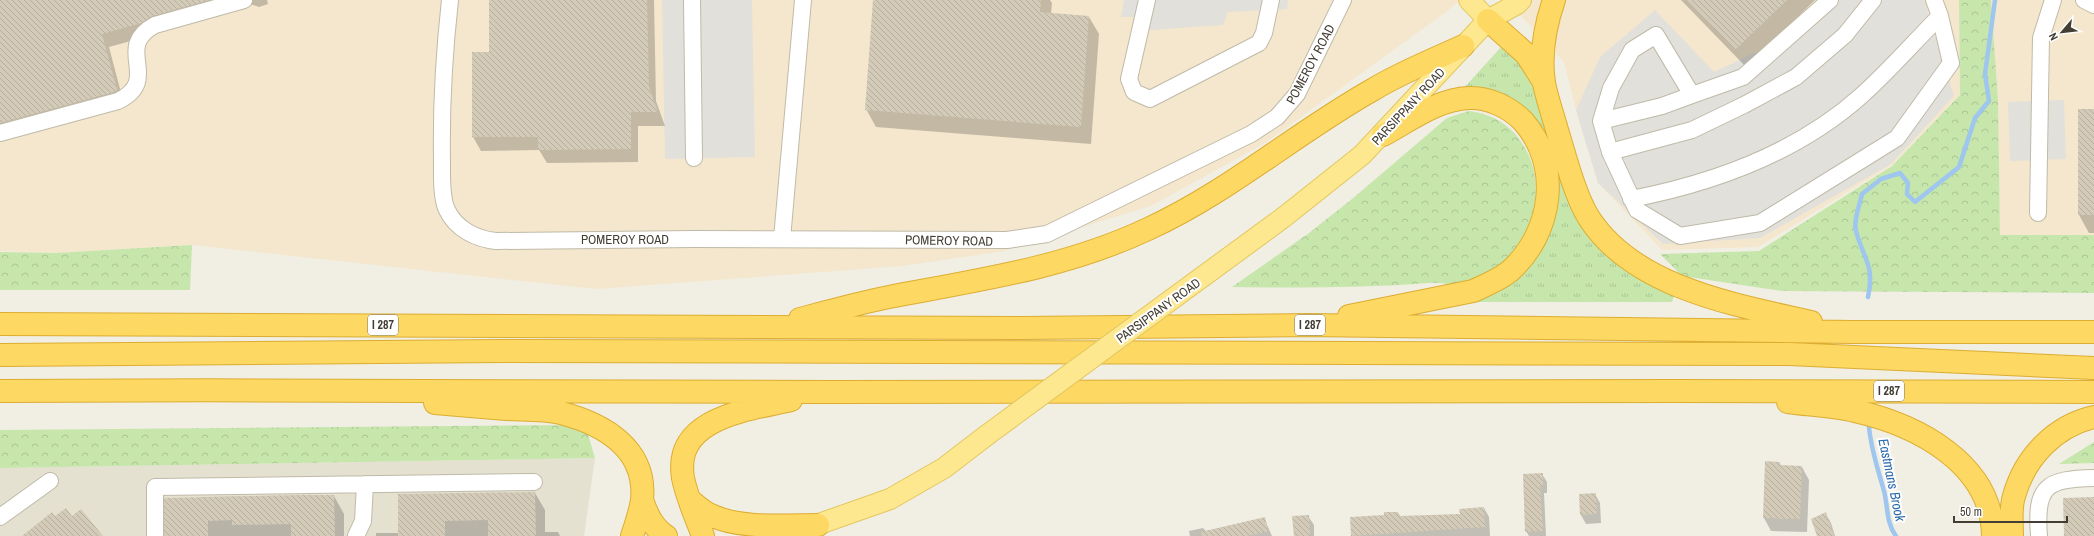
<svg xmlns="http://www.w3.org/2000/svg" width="2094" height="536" viewBox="0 0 2094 536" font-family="'Archivo Narrow',sans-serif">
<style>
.residential{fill:#e5e1d1}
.commercial{fill:#f4e7cd}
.grass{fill:url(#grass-tufts)}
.forest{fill:url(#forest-crowns)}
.parking{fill:#e2e0db}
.shadow{fill:#0003}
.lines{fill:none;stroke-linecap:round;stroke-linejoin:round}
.stream{stroke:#9ec6ef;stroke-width:4.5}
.building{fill:url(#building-back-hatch)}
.minor-casing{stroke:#bfbaa8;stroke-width:18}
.major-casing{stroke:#e2c75f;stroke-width:22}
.highway-casing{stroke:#dcad32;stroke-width:24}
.minor{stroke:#fff;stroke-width:16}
.major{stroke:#fee88f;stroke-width:20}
.highway{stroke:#fdd862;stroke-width:22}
.major-bridge-casing{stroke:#e2c75f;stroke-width:22;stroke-linecap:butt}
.major-bridge{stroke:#fee88f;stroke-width:20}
.labels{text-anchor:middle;stroke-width:4;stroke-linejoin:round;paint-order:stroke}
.shield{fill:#fff;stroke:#7b7870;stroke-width:1}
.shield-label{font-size:12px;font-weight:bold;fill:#433e33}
.street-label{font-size:13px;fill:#433e33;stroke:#fff}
.water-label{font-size:14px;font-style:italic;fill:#2e6cad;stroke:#fff}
</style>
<defs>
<pattern id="grass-tufts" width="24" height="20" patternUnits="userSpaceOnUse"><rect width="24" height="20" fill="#c6e6ab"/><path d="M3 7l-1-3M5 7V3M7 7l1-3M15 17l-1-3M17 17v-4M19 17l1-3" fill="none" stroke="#abc694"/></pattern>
<pattern id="forest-crowns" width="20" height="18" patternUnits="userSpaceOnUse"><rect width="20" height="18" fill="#c6e6ab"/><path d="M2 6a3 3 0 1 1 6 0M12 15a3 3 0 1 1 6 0" fill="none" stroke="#abc694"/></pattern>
<pattern id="building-back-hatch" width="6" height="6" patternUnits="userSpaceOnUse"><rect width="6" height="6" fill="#d3cbb8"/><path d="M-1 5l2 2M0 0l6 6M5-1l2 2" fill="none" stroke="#b6af9f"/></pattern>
</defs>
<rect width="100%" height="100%" fill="#f1eee3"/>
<path class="residential" d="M595,458l-11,78h-584v-68z"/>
<path class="commercial" d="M0,0h1460l-14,12 -181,131 -114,63 -147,45 -101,15 -307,23 -404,-44 -136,8 -56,-2z
M1506,0h453l1,95 -68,70 -134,82 -96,3 -64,-67 -22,-73 -12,-48z
M1991,0h103v235l-94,1 -2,-136z"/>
<path class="grass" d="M1501,47h4l24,29 49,145c25,36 57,56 96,75l-2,6h-196v-4l47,-29 24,-121 -84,-59z"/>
<path class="forest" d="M1959,0h32l7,100 2,135h94v58l-312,-2 -100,-15 -22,-22 99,-3 133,-85 68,-71z
M1469,111c31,4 51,21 62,50 16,43 -11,103 -54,119 -6,2 -15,5 -21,5 -8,0 -16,-3 -27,-2 -66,5 -131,5 -197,4l77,-54 43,-34 95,-81z
M192,245l-2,45h-190v-38l56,1z
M574,425l12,3 9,30 -595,10v-38z
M2094,442v21l-35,1z"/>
<path class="parking" d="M662,0h90l3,157 -90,2z
M1124,0h164l-1,9 -59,3 -5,13 -86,6v-14h-16z
M1824,0h100l30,96 -63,68 -131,74 -97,6 -65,-61 -22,-73 24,-53 55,-47 59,62 66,-31z
M2064,100l2,59 -56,2 -2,-59z"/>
<path class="shadow" d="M0,0h267l1,4 -9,3 -9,-3 -90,25 -11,7 -40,11 15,57 -119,33 -5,4z
M490,0h164l2,101 9,25h-27v36l-91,1 -8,-13 -58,1 -8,-14v-84h17z
M874,0h176l2,3 -1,11 38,3 10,17 -8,110 -215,-17 -10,-18z
M1681,0h134l-69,67z
M2079,110h15v123h-5l-10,-18z
M1766,462l14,1 1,3 21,1 7,13 -2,52 -36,-1 -7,-13z
M1542,474l5,8v11h-3l2,43h-17l-3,-5z
M535,493l10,17v22h13l2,4h-184v-3h23z
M1595,494l5,9 1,20 -15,1 -5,-9z
M334,496l10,18v22h-178l35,-39z
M1484,508l5,9 1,19h-138l-1,-18 34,-2 13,-3 3,4 60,-2z
M1826,514l5,9 4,13h-17z
M1308,516l6,9v11h-19z
M1264,518l8,18h-82l-1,-5 14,-3 3,3z"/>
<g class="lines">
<path class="stream" d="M1868,297c7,-32 -5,-39 -12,-66 -3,-10 4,-27 6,-37l19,-15 19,-6 8,10 -1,11 8,8 44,-35 16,-49 14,-17 -4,-27 10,-74
M1869,427c2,22 9,43 15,64 4,15 2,32 12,45"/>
</g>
<path class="building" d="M0,0h209l-57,16 -10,7 -40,11 15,56 -3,2 -114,31z
M489,0h158l2,87 9,25h-27v37l-93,1v-13h-66v-85h17z
M873,0h168l-1,12 49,4 -8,111 -216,-17z
M1687,0h100l-52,50z
M2078,109h16v106h-16z
M1765,461l15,1v3l22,1 -2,53 -37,-1z
M1543,473v12l-3,1 3,45 -18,1 -2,-58z
M535,492l1,44h-48v-16l-43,1v15h-47v-42z
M1596,493l1,21 -17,1 -1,-21z
M298,495h36l1,41h-44v-12l-59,1v-5l-24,1v15h-44v-38z
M2094,497v39h-30l-1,-38z
M1484,507l1,20 -134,9 -1,-19 34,-2v-3h14l1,4 61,-2 -1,-5z
M66,508l6,8 9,-7 22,27h-81l30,-24 3,4z
M1826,512l8,24h-17l-6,-17z
M1309,515l1,21h-16l-2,-20z
M1265,517l3,14 -21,5h-45l-1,-4z"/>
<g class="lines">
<g class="minor-casing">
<path id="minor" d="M450,0c-6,54 -9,107 -8,161 0,13 -1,37 5,49 9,19 29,29 49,31l198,-2 313,1 40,-6 204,-100 26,-17 20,-23 46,-94
M692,0l2,158
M1147,0l-18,79 5,13 16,7 109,-56 5,-10 7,-33
M1830,0l-87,77 -51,18 -36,-60 -24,15 -21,38 -10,33 9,31 27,58 43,26 80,-13 137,-85 54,-75 -11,-47 -6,-16
M2084,0l10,5
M1601,121l61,-15 30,-11
M0,133l118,-32c45,-22 -6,-53 37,-76l89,-25
M1610,152l82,-22 52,-25 52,-28 49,-42 28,-35
M1631,199c83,-16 166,-46 230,-103 28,-25 53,-54 79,-80
M2038,213l3,-175 12,-38
M782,239l21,-239
M0,517l50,-36
M155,536v-49l379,-5
M356,536l7,-15 2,-37
M2039,536c-4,-50 7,-57 55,-58"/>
</g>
<g class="major-casing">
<path id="major" d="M1469,0l19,20
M1284,217l78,-62 126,-135 29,-16 4,-4
M802,530l88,-31 54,-31 43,-33"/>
</g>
<g class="highway-casing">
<path id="highway" d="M1554,0c-9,26 -14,56 -10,83 3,16 9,32 13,47 8,26 18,66 32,88 45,70 147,87 222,104
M1488,20l38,34 18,28
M1349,316l124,-25c13,-6 26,-11 37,-20 43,-39 52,-106 13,-150 -14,-14 -35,-24 -54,-23 -31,1 -60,23 -86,37
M800,319c30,-8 59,-16 89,-22 89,-17 176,-29 259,-68 81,-37 149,-97 226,-140 28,-17 59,-29 89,-43
M0,324l1022,4 286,-3 545,7h241
M0,355l503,-4 1286,3 305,14
M0,391c277,-2 554,1 831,1 421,0 842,-2 1263,0
M1788,402c22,3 46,4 67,9 63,14 137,53 138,125
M435,403c24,2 47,4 71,6 17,1 37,0 55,4 43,11 86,36 81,87 -2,13 -6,24 -10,36
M642,500c5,14 11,28 24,36
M690,500c7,6 14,13 23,16 29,13 73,9 105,9
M703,536c-7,-19 -16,-38 -20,-58 -10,-61 66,-68 108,-78
M2012,536c0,-13 -2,-28 2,-40 11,-39 41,-70 80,-79"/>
</g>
<use href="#minor" class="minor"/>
<use href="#major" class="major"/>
<use href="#highway" class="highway"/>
<g class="major-bridge-casing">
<path id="major-bridge" d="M987,435l297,-218"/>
</g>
<use href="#major-bridge" class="major-bridge"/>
</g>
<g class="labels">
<g class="shield">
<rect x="368" y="315" width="30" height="20" rx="3"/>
<rect x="1295" y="315" width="30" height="20" rx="3"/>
<rect x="1874" y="381" width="30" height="20" rx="3"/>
</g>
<g class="shield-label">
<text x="383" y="329">I 287</text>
<text x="1310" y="329">I 287</text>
<text x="1889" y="395">I 287</text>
</g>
<g class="street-label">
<text transform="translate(1310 64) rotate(-62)" y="5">POMEROY ROAD</text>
<text transform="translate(1408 106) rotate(-47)" y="5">PARSIPPANY ROAD</text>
<text x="625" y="244">POMEROY ROAD</text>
<text transform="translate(949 240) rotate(1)" y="5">POMEROY ROAD</text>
<text transform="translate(1158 310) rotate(-36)" y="5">PARSIPPANY ROAD</text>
</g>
<g class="water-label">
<text transform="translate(1892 480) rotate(78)" y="5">Eastmans Brook</text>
</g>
</g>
<g transform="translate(2062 32) rotate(242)" stroke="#ffffff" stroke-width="3" paint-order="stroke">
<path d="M0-3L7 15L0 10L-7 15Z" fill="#433e33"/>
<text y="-6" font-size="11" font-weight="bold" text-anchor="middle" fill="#433e33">N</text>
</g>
<path d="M1954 516v6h113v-6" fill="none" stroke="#433e33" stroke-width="2"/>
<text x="1960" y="516" font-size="12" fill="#433e33" stroke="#ffffff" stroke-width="3" paint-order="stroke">50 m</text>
</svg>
